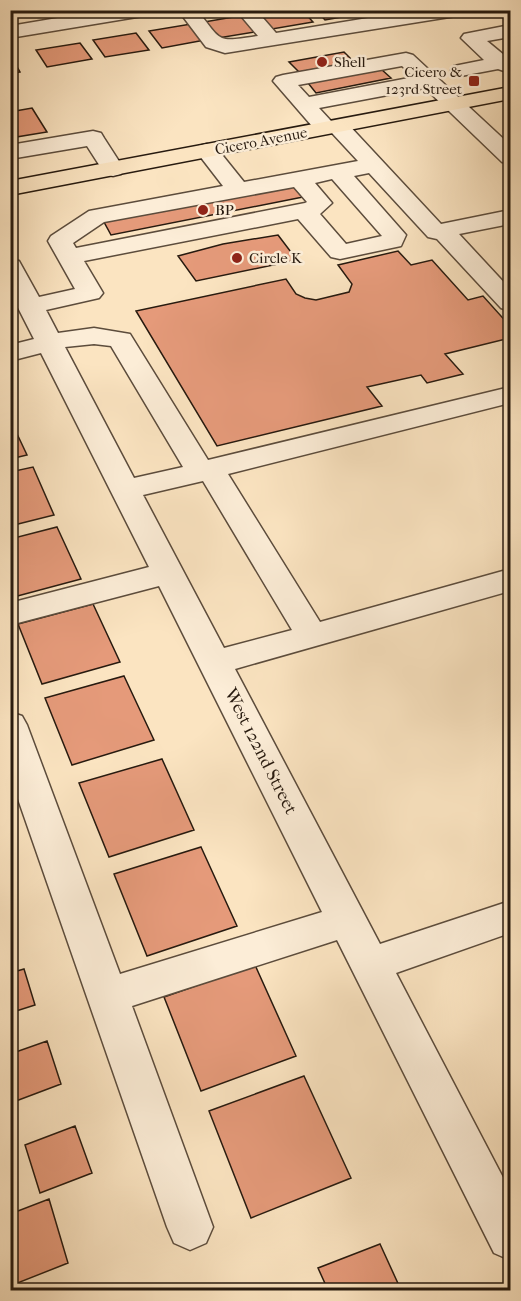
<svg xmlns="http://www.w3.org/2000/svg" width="521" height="1301" viewBox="0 0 521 1301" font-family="'IM FELL French Canon',serif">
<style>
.building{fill:#e59a7a;stroke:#271a0f;stroke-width:1.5}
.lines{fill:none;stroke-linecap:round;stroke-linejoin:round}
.minor-casing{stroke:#5c4c3c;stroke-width:3}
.major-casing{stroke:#271a0f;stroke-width:3}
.minor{fill:#fcedd7;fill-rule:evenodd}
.major{fill:#fbe4c1;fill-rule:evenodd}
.poi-dot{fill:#8f2418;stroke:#fcedd7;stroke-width:2}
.labels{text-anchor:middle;stroke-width:5;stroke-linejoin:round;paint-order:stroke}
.far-poi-label{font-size:15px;fill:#271a0f;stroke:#fcedd7;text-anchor:start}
.far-street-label{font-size:15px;fill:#271a0f;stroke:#fcedd7}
.street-label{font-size:18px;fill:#271a0f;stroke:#fcedd7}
</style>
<rect width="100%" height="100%" fill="#fbe4c1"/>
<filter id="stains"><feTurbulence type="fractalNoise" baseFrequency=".00333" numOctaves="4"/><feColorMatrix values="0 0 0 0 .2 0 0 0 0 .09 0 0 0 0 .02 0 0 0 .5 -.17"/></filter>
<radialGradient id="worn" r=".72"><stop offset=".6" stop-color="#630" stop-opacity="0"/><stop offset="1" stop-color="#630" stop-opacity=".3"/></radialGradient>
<path class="building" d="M272,10h30l11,12 -41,7 -14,-16z
M316,10h47l2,3 -40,7z
M245,15l15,16 -42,7 -14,-16z
M191,24l14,16 -43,8 -13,-17z
M136,33l13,17 -44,7 -12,-17z
M80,43l12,16 -45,8 -11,-17z
M344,52l10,10 -55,10 -10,-10z
M12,58l8,14 -10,2z
M381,69l10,9 -75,15 -8,-10z
M32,108l15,24 -37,6v-26z
M293,185l10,12 -192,38 -7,-13z
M278,235l19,25 -101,21 -18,-25 45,-12z
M398,251l13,14 21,-5 36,40 15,-4 27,30v12l-65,16 18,20 -36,9 -6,-8 -54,12 15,19 -165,40 -81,-135 150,-32 10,15 9,4 11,2 33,-8 3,-8 -14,-19z
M10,419l17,36 -17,4z
M33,467l21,48 -44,11v-54z
M57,527l24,52 -71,19v-59z
M93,604l27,58 -78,22 -24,-60z
M124,676l30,64 -82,25 -27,-67z
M162,759l32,71 -85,27 -30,-74z
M201,847l36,79 -90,30 -33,-82z
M255,965l41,91 -95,35 -37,-94z
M24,969l11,36 -25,8v-40z
M47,1041l14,43 -45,17 -6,-19v-28z
M304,1076l47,102 -100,40 -42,-107z
M75,1126l17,47 -52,20 -15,-48z
M49,1199l19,64 -58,23v-72z
M380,1244l21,46h-73l-10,-22z"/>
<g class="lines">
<g class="minor-casing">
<path id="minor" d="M105,10h47l-2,4 -7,2 -133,22v-12z
M178,10h19c26,33 19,32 61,26l-22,-26h20l20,23 141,-23h48l-2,4 -7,2 -231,37 -19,-6z
M510,25v12l-23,4 23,19v13l-12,-4 -37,7 -7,-2 -3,-4 3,-4 30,-6 -23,-22 3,-4z
M406,53l7,2 97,90v19l-8,-2 -77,-74 -106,20 12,13h14l96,103 69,-14v14l-51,10 51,55v22l-9,-3 -64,-69 -9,-2 -59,-64 -15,3 52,59 -5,11 -61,13 -9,-2 -33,-38 -214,42 19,32 -4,5 -53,12 12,23 36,-5 36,6 78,126 302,-73v16l-282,71 92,148 190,-53v22l-275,78 145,275 130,-43v32l-114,40 114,218v69l-16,-7 -157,-313 -205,66 81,221 -7,16 -16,7 -16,-7 -7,-16 -157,-451v-64l12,4 5,9 93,249 202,-62 -163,-326 -149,39v-22l139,-36 -108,-214 -31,8v-16l24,-6 -24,-47v-33l9,2 20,36 36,-8 -27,-48 3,-5 38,-25 134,-25 -27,-35 3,-5 8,-2 8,2 29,36 114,-21 -26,-28h-14l-45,-52 3,-4 7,-2zM402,66l12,11 -105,20 -11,-12zM332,179l50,57 -36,8 -26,-30 12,-11 -17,-20zM294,187l13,15 -2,1 -229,45 -3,-5 31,-21zM94,344l17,2 72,121 -49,11 -69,-131zM203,481l89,149 -68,18 -81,-153z
M93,131l8,2 3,5 20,31 -3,5 -8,2 -8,-2 -18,-28 -77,13v-14z"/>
</g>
<g class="major-casing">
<path id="major" d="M510,87v12l-500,96v-14z"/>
</g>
<use href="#minor" class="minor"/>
<use href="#major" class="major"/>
</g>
<g class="poi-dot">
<circle cx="322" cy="62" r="6"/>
<rect x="468" y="75" width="12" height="12" rx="3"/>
<circle cx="203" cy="210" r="6"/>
<circle cx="237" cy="258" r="6"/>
</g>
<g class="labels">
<g class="far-poi-label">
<text x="334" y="67">Shell</text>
<text x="462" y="77" text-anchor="end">Cicero &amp;<tspan x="462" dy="17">123rd Street</tspan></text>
<text x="215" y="215">BP</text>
<text x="249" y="263">Circle K</text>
</g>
<g class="far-street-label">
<text transform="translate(261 141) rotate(-11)" y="5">Cicero Avenue</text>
</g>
<g class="street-label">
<text transform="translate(261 751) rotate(63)" y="6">West 122nd Street</text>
</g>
</g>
<rect width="521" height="1301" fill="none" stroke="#fbe4c1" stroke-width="36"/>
<rect x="12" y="12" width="497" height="1277" fill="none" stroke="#271a0f" stroke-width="3"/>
<rect x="18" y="18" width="485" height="1265" fill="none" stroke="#271a0f" stroke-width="1.5"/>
<rect width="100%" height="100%" filter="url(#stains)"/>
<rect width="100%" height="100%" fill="url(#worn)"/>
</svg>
